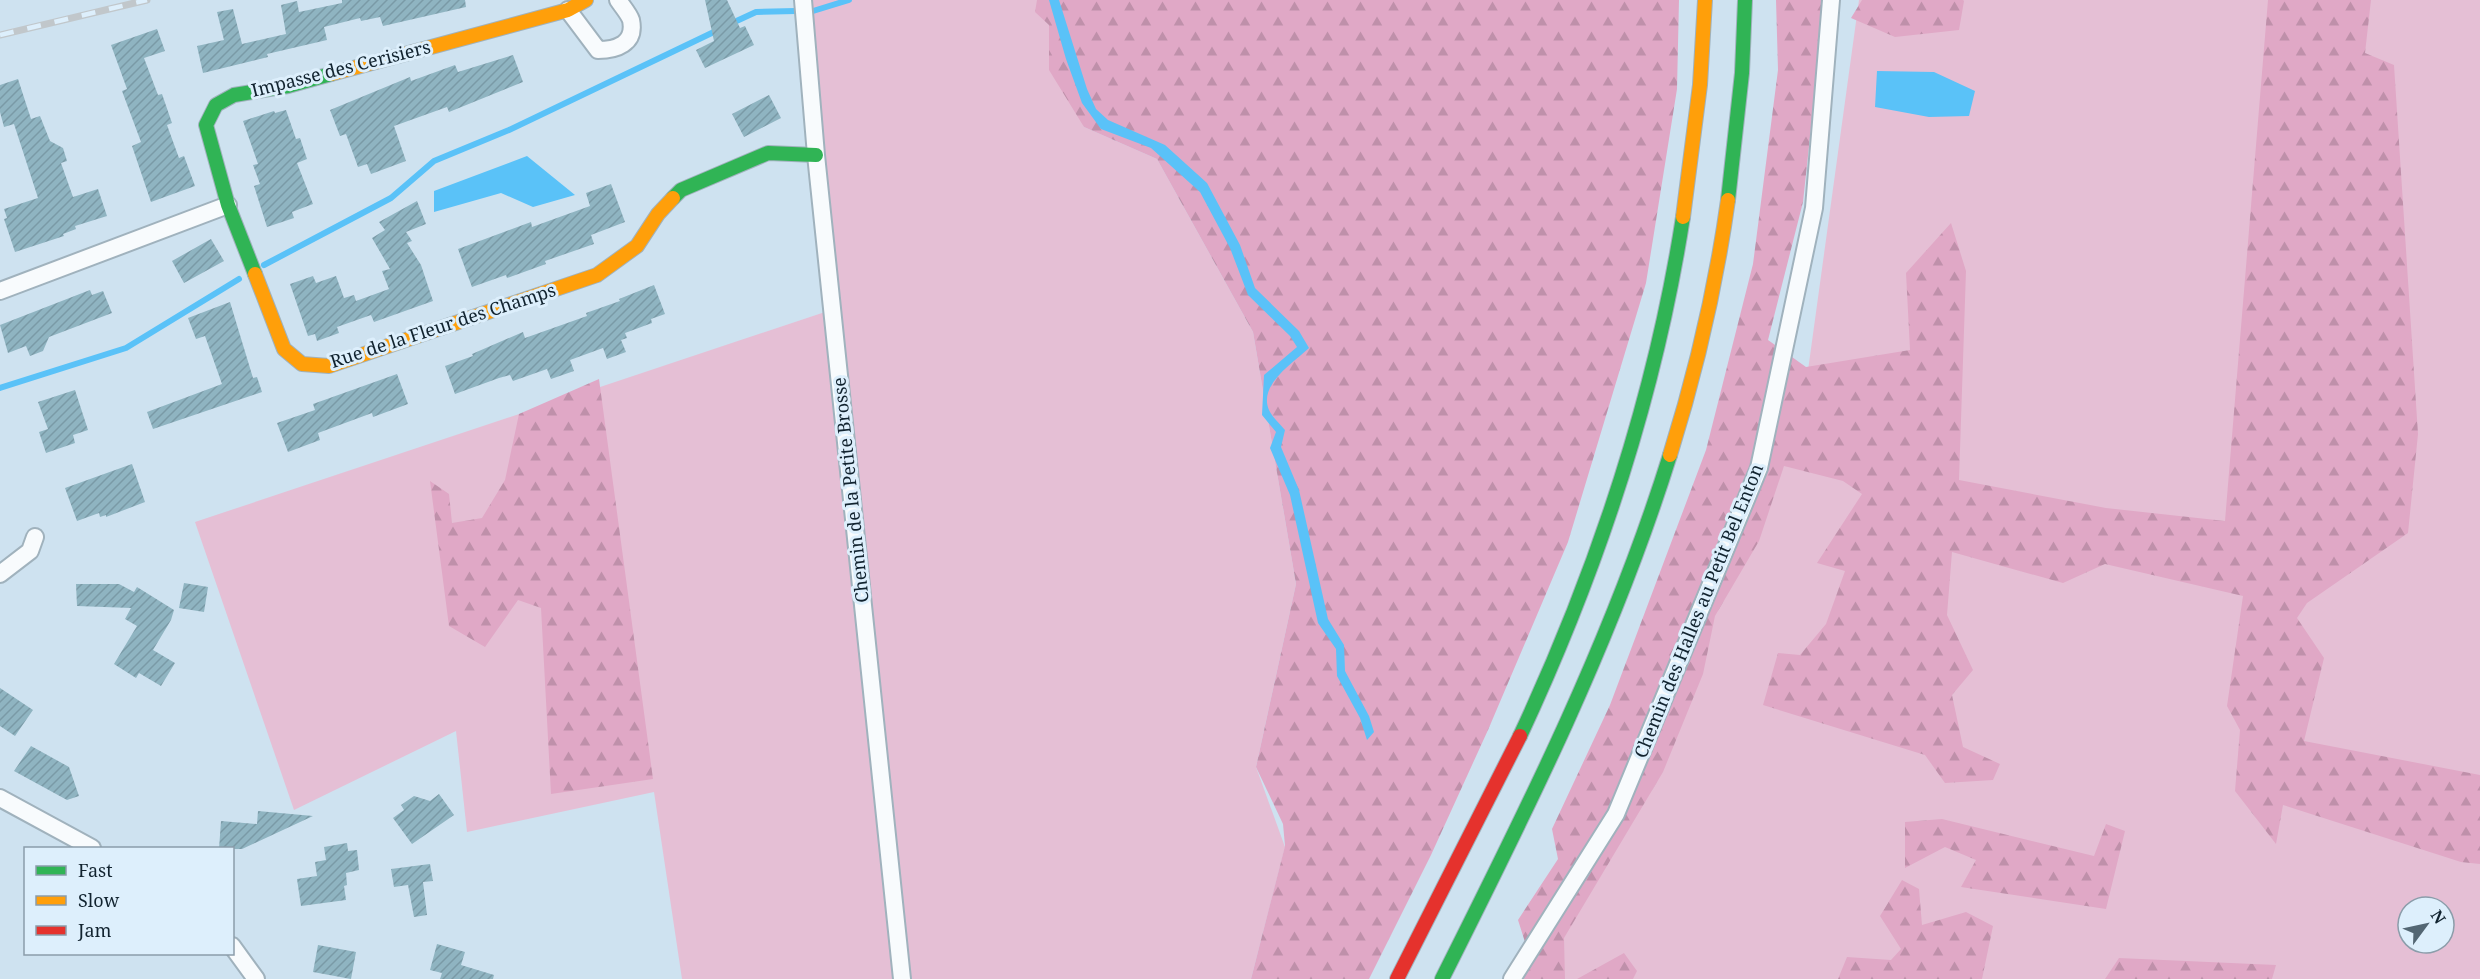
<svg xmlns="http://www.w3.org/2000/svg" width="2480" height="979" viewBox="0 0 2480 979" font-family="'Noto Serif',serif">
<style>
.green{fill:#e5bfd5;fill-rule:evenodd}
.forest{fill:url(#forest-firs)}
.water{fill:#5ac2f8}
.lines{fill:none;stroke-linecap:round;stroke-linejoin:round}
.stream{stroke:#5ac2f8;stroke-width:6}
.building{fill:url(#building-hatch)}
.street-casing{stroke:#a0b2bd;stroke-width:20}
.fast-casing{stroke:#a0b2bd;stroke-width:16}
.slow-casing{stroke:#a0b2bd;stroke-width:16}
.jam-casing{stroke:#a0b2bd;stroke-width:16}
.street{stroke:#f8fbfd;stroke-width:16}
.fast{stroke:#30b455;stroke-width:14}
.slow{stroke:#ff9f0a;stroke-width:14}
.jam{stroke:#e5322d;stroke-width:14}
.rail-casing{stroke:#c1c7cb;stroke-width:7}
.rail{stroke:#ddeffc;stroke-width:4.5;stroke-dasharray:14;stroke-linecap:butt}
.labels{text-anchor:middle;stroke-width:6;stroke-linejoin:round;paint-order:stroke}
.street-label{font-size:18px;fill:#11232f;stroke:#ddeffc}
</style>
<defs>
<pattern id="forest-firs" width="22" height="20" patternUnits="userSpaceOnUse" patternTransform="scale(1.5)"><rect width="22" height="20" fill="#e0a8c6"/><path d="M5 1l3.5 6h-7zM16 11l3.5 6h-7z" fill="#bf90aa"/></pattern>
<pattern id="building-hatch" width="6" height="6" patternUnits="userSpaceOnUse" patternTransform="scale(1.5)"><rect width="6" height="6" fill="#8fb4c1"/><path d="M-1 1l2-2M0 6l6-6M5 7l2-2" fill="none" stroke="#7a9aa6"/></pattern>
</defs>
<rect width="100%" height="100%" fill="#cee2f0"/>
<path class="green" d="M796,0h246l42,127 73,32 96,173 43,252 -40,183 29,80 -34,132h-569l-28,-187 -187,40 -11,-101 -162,79 -99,-288 645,-215z
M1859,0h621v979h-944l266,-565zM2408,907h36v36h-36z"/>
<path class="forest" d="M1037,0h642l-2,89 -31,194 -78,259 -80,188 -57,125 -62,124h-118l34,-133 -2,-22 -27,-57 40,-183 -43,-252 -96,-173 -73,-32 -35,-57v-45l-14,-13z
M1776,0h46l-5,72 -14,130 -35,138 38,27 104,-17 -4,-77 45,-50 15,48 -7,209 147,28 119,13 43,-521h103l-6,53 29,12 24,369 -10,99 -101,70 -10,15 27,40 -20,83 176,34v89l-19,-2 -178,-57 -7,39 -41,-53 5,-61 -13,-24 16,-110 -138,-32 -42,19 -111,-31 -5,63 26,55 -21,25 11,52 37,17 -7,16 -48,3 -20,-28 -162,-50 15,-52 22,2 26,-31 19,-53 -28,-8 45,-69 -19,-13 -59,-15 -25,75 -44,75 -12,58 -40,98 -99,166 1,41h-45l11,-18 -13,-41 40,-61 -6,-30 58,-124 96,-255 47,-186 25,-194z
M1862,0h101l1,1 -5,29 -64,7 -44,-19z
M599,379l54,400 -102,15 -10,-186 -23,-8 -33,47 -36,-21 -19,-145 19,13 3,29 30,-5 23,-38 14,-66z
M1942,819l152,37 12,-32 19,7 -19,78 -145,-22 15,-27 -31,-13 -40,21v-46z
M1902,880l17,9 3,36 44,-13 27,14 -11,53h-144l9,-22 44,3 10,-11 -21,-33z
M1624,953l13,18 -4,8h-56z
M2119,958l157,7 -4,14h-167z"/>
<path class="water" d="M1049,0h10l28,89 9,20 12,11 57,25 42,38 33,62 15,43 44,43 10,17c-16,15 -51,37 -40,62 3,7 11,14 16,20l-4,17 18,43 29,129 16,26 1,26 24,45 5,16 -7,8 -7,-22 -23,-42 -1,-27 -18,-26 -28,-128 -20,-47 6,-16 -14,-17 2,-40 33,-28 -7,-11 -42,-41 -18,-47 -30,-56 -49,-44 -50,-19 -19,-26 -16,-44z
M1877,71l57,1 41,19 -6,25 -40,1 -54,-10z
M527,156l48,39 -42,12 -32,-14 -67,19v-21z"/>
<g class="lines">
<path class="stream" d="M813,11l36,-11
M730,24l26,-12 40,-1
M264,265l127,-67 43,-37 75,-31 209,-100
M0,388l126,-40 113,-69"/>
</g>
<path class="building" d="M342,0h123l1,7 -83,19 -3,-9 -19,4 -1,-3 -36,9 3,13 -60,14 1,3 -65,16 -6,-27 27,-6 -7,-28 16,-3 9,35 44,-10 -5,-29 16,-4 2,11 43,-9z
M705,0h22l13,28 5,-2 9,19 -49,23 -9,-18 18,-9z
M157,29l8,22 -21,7 14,37 4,-1 10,29 -5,2 12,33 5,-2 11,30 -44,16 -19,-56 9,-4 -19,-51 5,-2 -16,-44z
M513,55l10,27 -74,30 -2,-5 -53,19 12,35 -35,13 -4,-10 -9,3 -12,-33 -6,2 -10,-26 80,-33 1,4 44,-16 3,7z
M18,79l13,40 9,-3 10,25 13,7 4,13 -6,2 12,34 25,-8 9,27 -32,10 1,3 -13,5 1,2 -49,16 -11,-33 3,-1 -3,-9 34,-11 -24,-74 -10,3 -4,-15v-27z
M769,95l12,23 -37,19 -12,-23z
M286,110l10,29 4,-1 7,21 -10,4 16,41 -21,8 2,6 -27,9 -13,-41 6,-2 -7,-19 5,-1 -15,-43 31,-10 1,2z
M611,184l14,38 -34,13 3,9 -49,17 1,3 -39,14 -1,-3 -34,12 -14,-38 73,-27 1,5 58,-21 -4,-13z
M417,201l9,23 -20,8 6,9 -5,2 14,22 12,36 -59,21 -3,-7 -34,12 2,6 -22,8 -2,-7 -7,2 -18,-52 23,-8 3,7 20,-7 8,22 10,-3 2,6 33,-12 -7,-18 8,-2 -18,-31 13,-8 -6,-8z
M211,239l13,22 -40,22 -12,-22z
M654,285l11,29 -14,5 1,4 -27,10 2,5 -6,2 5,12 -19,7 -4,-11 -33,12 4,11 -23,8 -4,-10 -34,12 -3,-6 -11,3 -44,16 -10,-28 28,-10 -1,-2 51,-22 2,6 62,-22 -1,-3 34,-12 -1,-2z
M90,290l2,5 11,-4 9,22 -63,24 -6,14 -13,5 -4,-10 -18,7 -8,-28z
M230,302l23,76 4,-1 5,15 -109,37 -6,-17 75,-28 -17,-48 -9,3 -8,-21z
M397,374l11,30 -35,13 -1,-4 -54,20 2,7 -32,12 -11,-29 38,-13 -2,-6z
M75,390l13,40 -15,5 2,8 -29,10 -7,-21 9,-3 -10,-27z
M132,464l13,38 -39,15v-2l-6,2 -1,-4 -22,8 -12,-33z
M184,583l24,4 -4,25 -25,-4z
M76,584h43l15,8 3,-5 37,23 -3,10 -18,30 22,13 -14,23 -22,-13 -3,5 -22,-14 23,-38 -12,-7 6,-11 -54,-2z
M0,688l33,22 -18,26 -15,-10z
M31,746l38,21 10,29 -12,4 -53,-29z
M439,794l15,21 -42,29 -19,-26 11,-8 -3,-5 13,-9 16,5z
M258,811l55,5 -71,33h-23l2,-28 36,3z
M347,843l1,8 9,-1 2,20 -13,3 1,12 -3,1 2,14 -45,6 -4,-27 20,-3 -2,-14 11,-2 -2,-13z
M430,864l3,17 -10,1 4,33 -13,2 -6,-32 -14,2 -3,-18z
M437,944l28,8 -4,13 33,10 -1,4h-53l2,-6 -12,-3z
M318,945l38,7 -5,27 -38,-7z"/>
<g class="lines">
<g class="street-casing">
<path id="street" d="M803,0l13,155 86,824
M568,10l30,40c18,0 38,-6 33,-30 -2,-6 -9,-14 -13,-20
M0,291l228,-86
M0,574l30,-23 5,-14
M0,798l92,50
M232,946l24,33
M1512,979l104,-165 143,-346 55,-260 17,-208"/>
</g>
<g class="fast-casing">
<path id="fast" d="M673,198l8,-8 87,-37 48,2
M1728,200l14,-127 3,-73
M255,274l-27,-69 -22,-80 10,-20 18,-10 54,-9 43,-12
M1520,736c77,-165 135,-339 163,-519
M1442,979c86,-171 171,-341 228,-524"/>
</g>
<g class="slow-casing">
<path id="slow" d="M331,74l237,-64 18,-10
M1683,217l17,-132 5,-85
M255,274l29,75 18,15 27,2 268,-91 40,-29 21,-32 15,-16
M1670,455c26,-83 46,-169 58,-255"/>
</g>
<g class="jam-casing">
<path id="jam" d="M1397,979l123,-243"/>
</g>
<use href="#street" class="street"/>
<use href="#fast" class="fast"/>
<use href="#slow" class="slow"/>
<use href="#jam" class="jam"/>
<g class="rail-casing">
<path id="rail" d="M0,35l147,-35"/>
</g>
<use href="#rail" class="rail"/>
</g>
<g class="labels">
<g class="street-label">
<text transform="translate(341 69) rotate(-14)" y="6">Impasse des Cerisiers</text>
<text transform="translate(443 326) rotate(-18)" y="6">Rue de la Fleur des Champs</text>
<text transform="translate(851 490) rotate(-96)" y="6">Chemin de la Petite Brosse</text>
<text transform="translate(1699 611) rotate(-68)" y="6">Chemin des Halles au Petit Bel Enton</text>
</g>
</g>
<rect x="24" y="847" width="210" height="108" fill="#ddeffc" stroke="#8b9daa" stroke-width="1.5"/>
<rect x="36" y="866" width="30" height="9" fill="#30b455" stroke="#8b9daa" stroke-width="1.5"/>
<text x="78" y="877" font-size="18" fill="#11232f">Fast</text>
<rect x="36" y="896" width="30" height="9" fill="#ff9f0a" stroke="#8b9daa" stroke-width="1.5"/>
<text x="78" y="907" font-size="18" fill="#11232f">Slow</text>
<rect x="36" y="926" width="30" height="9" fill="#e5322d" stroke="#8b9daa" stroke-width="1.5"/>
<text x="78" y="937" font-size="18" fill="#11232f">Jam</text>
<g transform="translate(2426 925) rotate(57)"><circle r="28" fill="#ddeffc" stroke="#8b9daa" stroke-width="1.5"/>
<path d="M0-4.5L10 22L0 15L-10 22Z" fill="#536673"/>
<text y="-9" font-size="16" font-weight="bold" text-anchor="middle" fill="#11232f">N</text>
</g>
</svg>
